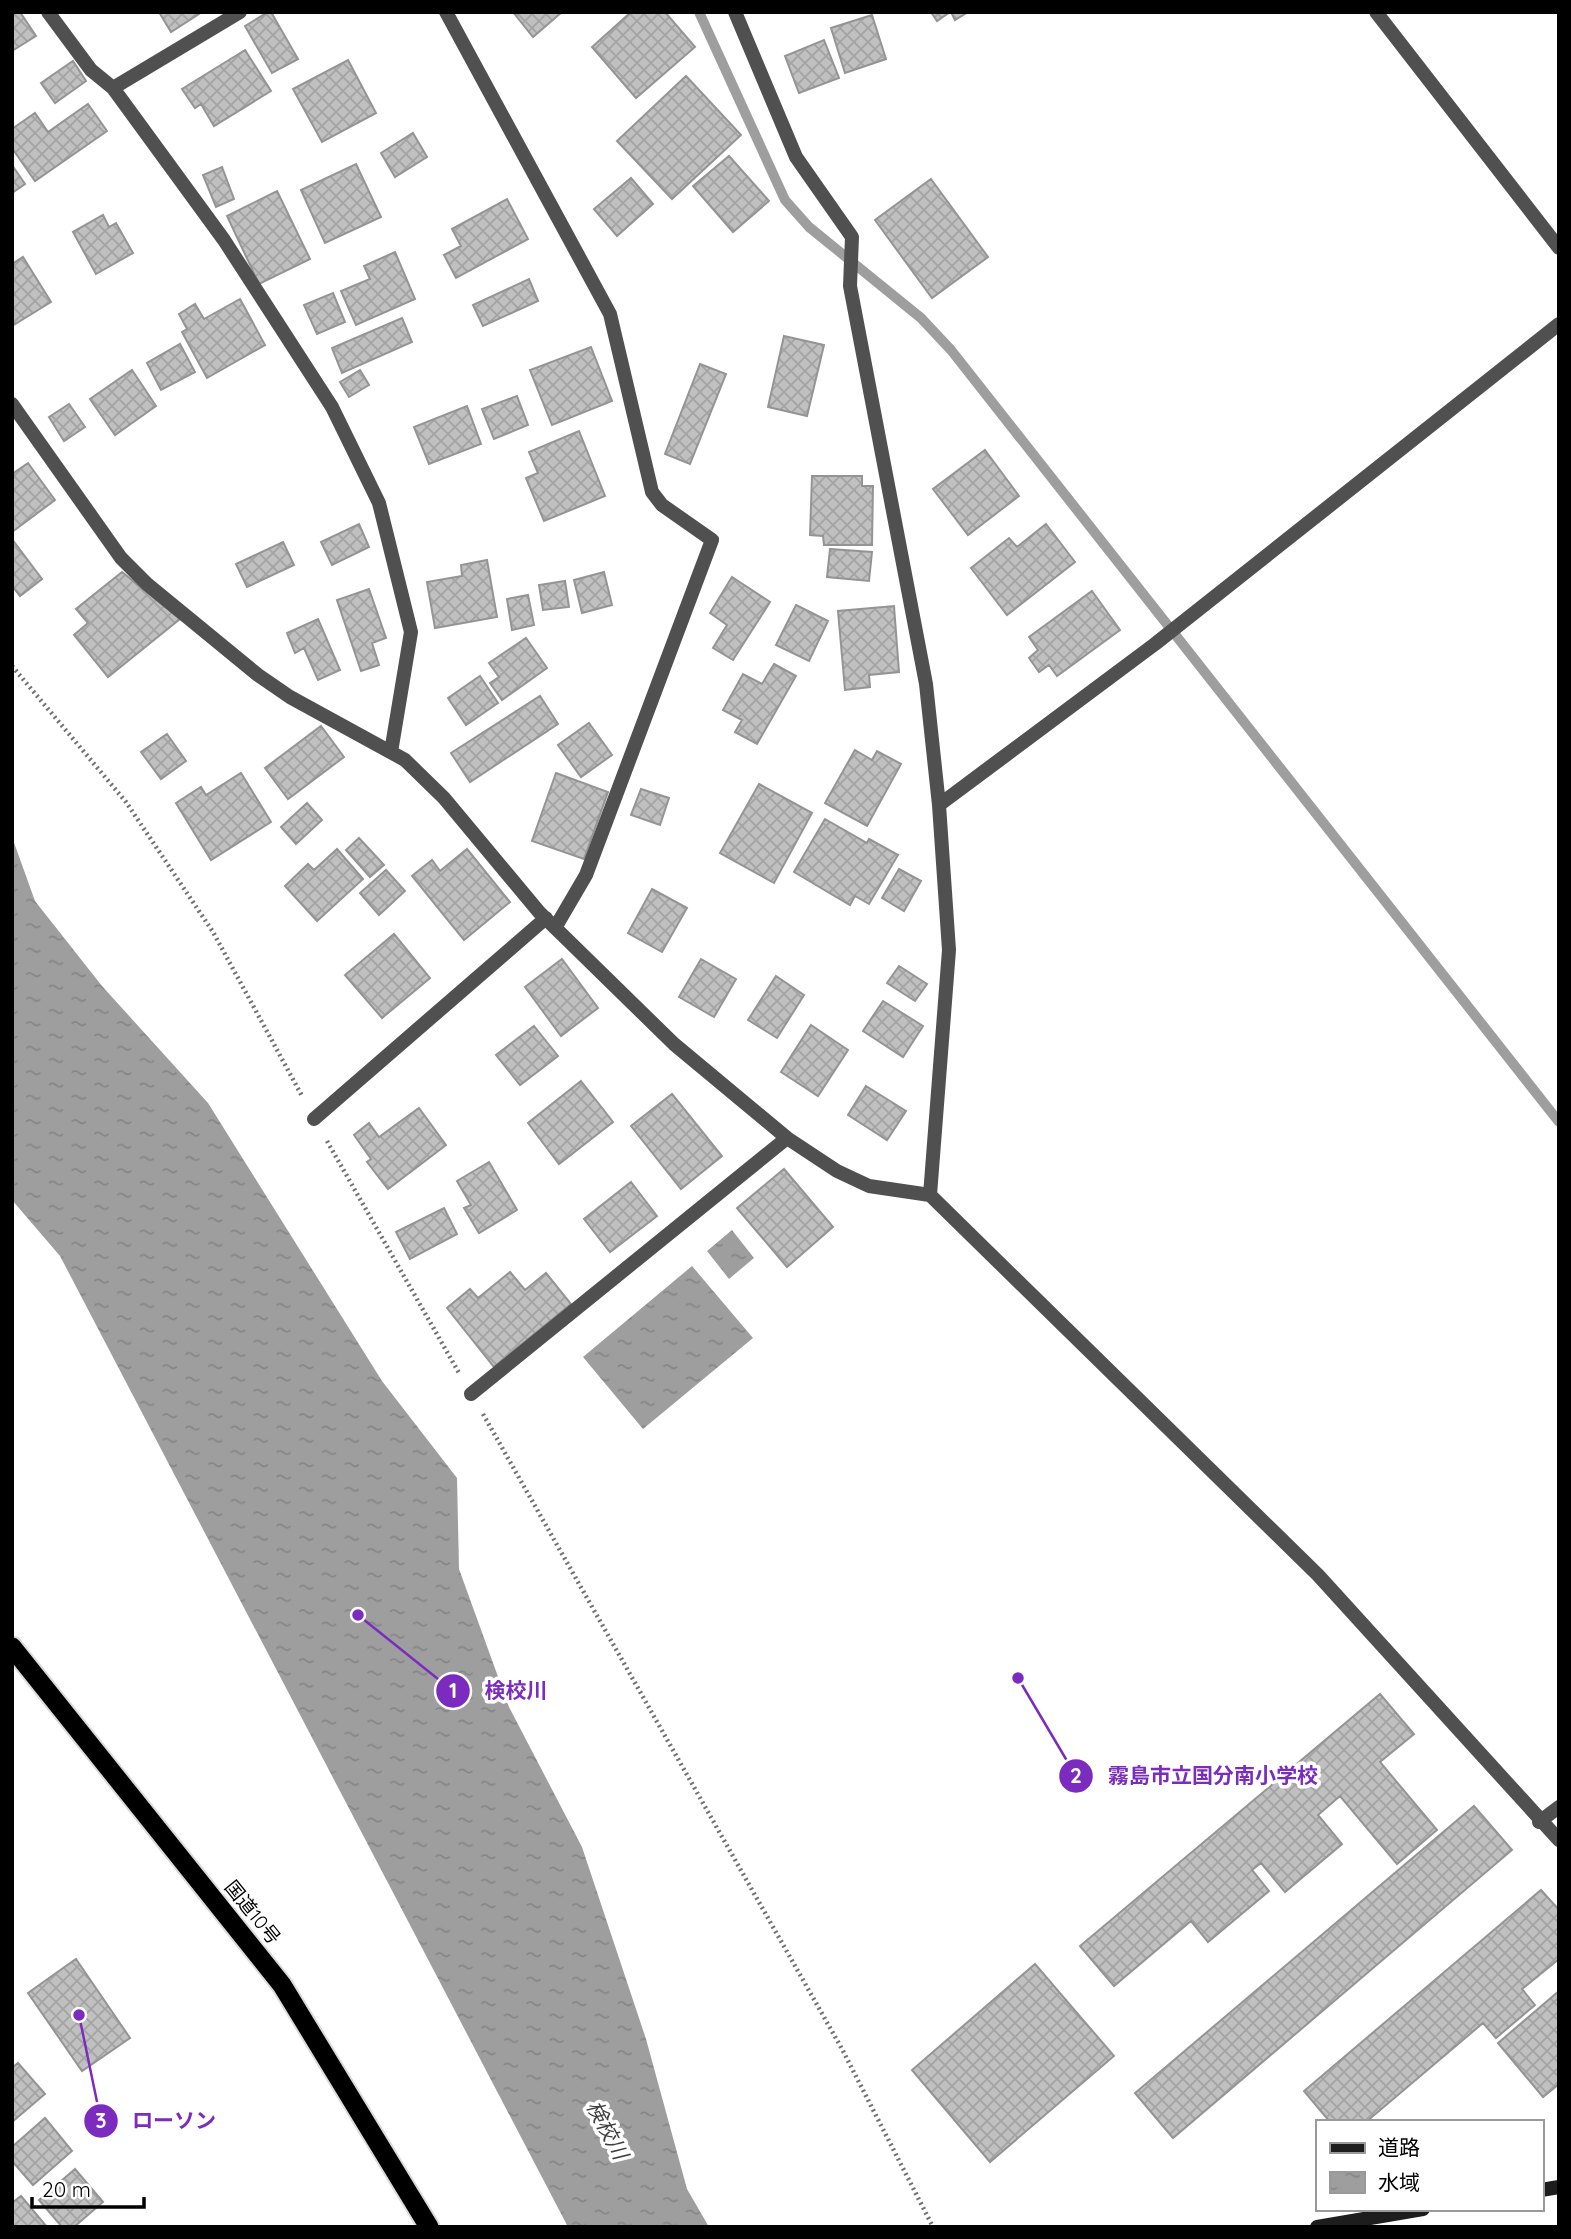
<svg xmlns="http://www.w3.org/2000/svg" width="1571" height="2239" viewBox="0 0 1571 2239" font-family="Quicksand,'Noto Sans JP',sans-serif">
<style>
.water{fill:url(#water-ripples)}
.lines{fill:none;stroke-linecap:round;stroke-linejoin:round}
.stream{stroke:#9e9e9e;stroke-width:10}
.building{fill:url(#building-cross-hatch);stroke:#949494;stroke-width:2}
.trunk-casing{stroke:#dbdbdb;stroke-width:23}
.path{stroke:#727272;stroke-width:4.5;stroke-dasharray:2 3.5;stroke-linecap:butt}
.minor{stroke:#505050;stroke-width:14}
.secondary{stroke:#1d1d1d;stroke-width:14}
.trunk{stroke:#000;stroke-width:19}
.labels{text-anchor:middle;stroke-width:7;stroke-linejoin:round;paint-order:stroke}
.street-label{font-size:19px;fill:#000;stroke:#fff}
.water-label{font-size:21px;font-style:italic;fill:#3f3f3f;stroke:#fff}
.leader{fill:none;stroke:#7b2cbf;stroke-width:2.5}
.callout-dot{fill:#7b2cbf;stroke:#fff;stroke-width:2.5}
.mark-label{font-size:21px;text-anchor:middle;font-weight:bold;fill:#fff}
.callout-label{font-size:21px;text-anchor:middle;font-weight:bold;fill:#7b2cbf;stroke:#fff;stroke-width:7;stroke-linejoin:round;paint-order:stroke}
</style>
<defs>
<pattern id="water-ripples" width="26" height="14" patternUnits="userSpaceOnUse" patternTransform="scale(1.75)"><rect width="26" height="14" fill="#9e9e9e"/><path d="M2 4q2-2 4 0t4 0M15 11q2-2 4 0t4 0" fill="none" stroke="#868686"/></pattern>
<pattern id="building-cross-hatch" width="8" height="8" patternUnits="userSpaceOnUse" patternTransform="scale(1.75)"><rect width="8" height="8" fill="#c0c0c0"/><path d="M0 0l8 8M0 8l8-8" fill="none" stroke="#a3a3a3"/></pattern>
</defs>
<rect width="100%" height="100%" fill="#fff"/>
<path class="water" d="M12,837l23,64 67,85 106,117 174,278 75,97 2,91 50,138 73,140 64,192 41,150 22,38h-141l-508,-971 -48,-56z
M732,1230l22,28 -25,21 -22,-28z
M692,1266l61,72 -110,91 -60,-72z"/>
<g class="lines">
<path class="stream" d="M699,12l86,188 24,27 112,91 30,32 608,772"/>
</g>
<path class="building" d="M20,12l16,24 -24,15v-37z
M159,12h43l-31,20z
M268,12h3l27,47 -26,14 -27,-47z
M513,12h49l-29,25z
M631,12h34l30,35 -59,51 -44,-51z
M931,12h19l-13,9z
M951,12h17l-13,8z
M872,15l14,44 -41,14 -14,-45z
M824,40l15,38 -40,15 -14,-37z
M245,50l26,41 -57,35 -13,-22 -6,4 -13,-19z
M348,60l28,53 -54,29 -29,-53z
M73,61l13,20 -31,22 -14,-20z
M686,76l55,59 -69,64 -55,-58z
M88,104l19,27 -72,50 -23,-33v-19l23,-16 13,19z
M413,133l14,24 -32,20 -14,-24z
M729,156l40,45 -36,31 -40,-46z
M356,164l25,53 -56,26 -24,-53z
M12,165l13,19 -13,9z
M222,167l12,32 -18,8 -13,-32z
M631,178l22,26 -36,32 -23,-27z
M931,179l57,78 -56,41 -57,-78z
M277,191l33,68 -51,25 -32,-68z
M507,199l21,40 -72,39 -12,-23 17,-9 -9,-17z
M103,215l6,12 7,-4 17,30 -37,21 -23,-42z
M395,252l20,47 -59,26 -15,-34 29,-12 -6,-13z
M23,257l28,45 -39,24v-62z
M529,279l9,22 -55,25 -10,-21z
M333,293l12,29 -28,12 -13,-29z
M240,299l25,46 -58,33 -25,-46 5,-3 -8,-15 16,-10 9,15z
M402,318l10,24 -70,31 -10,-25z
M784,336l40,9 -17,71 -39,-9z
M180,344l15,28 -34,18 -14,-27z
M591,347l21,54 -60,24 -22,-55z
M700,364l26,10 -36,90 -25,-10z
M132,370l24,36 -41,29 -25,-36z
M360,370l9,15 -20,12 -9,-15z
M517,396l11,29 -34,14 -12,-30z
M69,404l16,23 -21,14 -15,-24z
M467,406l14,38 -52,20 -15,-37z
M579,431l26,65 -61,25 -18,-43 12,-5 -9,-21z
M985,450l34,46 -51,39 -35,-46z
M28,463l27,37 -43,32v-58z
M812,476h50v10h11l-1,59h-48l-1,-9 -13,-1z
M359,524l10,23 -37,18 -11,-23z
M1046,524l29,38 -68,53 -36,-47 38,-30 8,9z
M12,539l30,40 -22,17 -8,-10z
M283,542l11,23 -47,22 -11,-23z
M830,549l42,3 -3,29 -42,-4z
M487,560l10,57 -62,11 -8,-46 35,-6 -1,-11z
M122,572l58,47 -72,58 -34,-42 14,-12 -12,-14z
M604,572l8,33 -30,8 -8,-33z
M732,577l38,25 -37,58 -20,-12 14,-23 -17,-12z
M565,581l4,26 -26,3 -4,-25z
M369,589l17,49 -14,5 7,22 -18,6 -24,-71z
M1092,591l28,39 -63,46 -8,-11 -10,7 -10,-14 9,-8 -9,-13z
M528,595l6,30 -22,5 -5,-31z
M796,605l32,16 -19,40 -33,-16z
M894,606l5,66 -30,3 1,12 -25,3 -7,-79z
M318,619l22,51 -22,10 -14,-32 -9,5 -8,-20z
M526,638l21,30 -45,32 -12,-17 9,-6 -10,-14z
M774,664l22,12 -39,68 -22,-12 7,-12 -19,-10 20,-36 19,10z
M480,676l18,27 -32,22 -18,-27z
M540,696l18,28 -88,58 -19,-29z
M589,723l23,32 -31,22 -23,-32z
M321,726l23,31 -56,42 -23,-31z
M167,734l19,27 -25,18 -20,-27z
M855,750l17,10 5,-9 24,13 -34,62 -42,-23z
M241,773l30,49 -60,38 -35,-57 25,-16 5,8z
M556,773l52,19 -24,67 -52,-18z
M759,784l53,29 -38,70 -54,-30z
M641,789l28,9 -9,27 -29,-10z
M307,803l15,17 -26,24 -15,-17z
M825,819l42,24 2,-4 29,16 -29,49 -14,-8 -5,9 -56,-33z
M359,838l25,27 -14,12 -24,-27z
M337,849l26,30 -46,42 -32,-35 23,-22 6,6z
M467,849l43,53 -46,38 -52,-64 20,-16 8,11z
M899,869l22,12 -17,30 -22,-13z
M386,870l19,21 -26,24 -19,-22z
M652,889l35,19 -25,44 -34,-19z
M394,934l36,44 -48,40 -37,-43z
M562,959l36,49 -37,28 -36,-49z
M701,959l35,20 -22,38 -35,-20z
M899,966l28,18 -12,17 -28,-18z
M776,976l28,19 -27,43 -29,-18z
M883,1001l40,25 -20,31 -40,-26z
M811,1025l37,25 -30,46 -37,-24z
M534,1026l24,30 -38,29 -24,-30z
M581,1081l32,41 -54,42 -31,-41z
M866,1086l40,25 -19,29 -39,-25z
M672,1094l50,62 -41,33 -50,-63z
M419,1108l27,37 -58,44 -21,-27 4,-3 -17,-24 15,-12 10,14z
M489,1162l28,48 -38,23 -15,-25 7,-3 -14,-24z
M784,1169l49,58 -46,40 -50,-59z
M631,1182l26,34 -47,36 -26,-33z
M444,1208l13,26 -47,25 -14,-27z
M510,1272l15,18 21,-17 25,31 -77,63 -47,-59 23,-19 8,9z
M1380,1694l34,40 -34,28 57,68 -40,34 -57,-68 -22,19 24,29 -57,48 -24,-29 -9,7 17,21 -61,51 -17,-21 -77,65 -34,-40z
M1474,1806l38,44 -339,288 -38,-45z
M1541,1890l18,20v49l-37,30 13,16 -39,33 -13,-15 -117,99h-36l-26,-31z
M76,1959l54,79 -48,33 -54,-78z
M1035,1964l79,92 -124,106 -78,-92z
M1559,1991v93l-16,13 -45,-54z
M18,2063l27,31 -33,28v-54z
M45,2118l27,33 -39,34 -21,-24v-14z
M75,2169l28,33 -29,25h-12l-23,-27z
M21,2196l26,31h-34l-1,-24z"/>
<g class="lines">
<g class="trunk-casing">
<path id="trunk" d="M12,1647l270,338 147,242"/>
</g>
<path class="path" d="M12,666l114,136 87,130 89,164
M327,1141l132,232
M483,1414l359,635 91,178"/>
<path class="minor" d="M48,12l43,58 22,18 111,152 108,167 47,96 32,129 -20,120
M446,12l164,302 42,178 10,13 50,35 -126,335 -31,53
M735,12l61,145 56,80 -2,49 76,398 13,121 10,145 -19,245
M1376,12l183,236
M113,88l127,-76
M12,404l109,154 26,26 111,91 32,22 115,63 39,38 95,114 135,132 113,94 50,33 32,15 61,9 388,380 241,265
M939,805l216,-161 404,-320
M314,1119l232,-201
M471,1394l316,-256
M1539,1822l20,-15"/>
<path class="secondary" d="M1541,2190l18,-3
M1317,2227l106,-18"/>
<use href="#trunk" class="trunk"/>
</g>
<g class="labels">
<g class="street-label">
<text transform="translate(253 1912) rotate(51)" y="7">国道10号</text>
</g>
<g class="water-label">
<text transform="translate(607 2130) rotate(62)" y="7">検校川</text>
</g>
</g>
<path class="leader" d="M358 1615L453 1691M1018 1678L1076 1776M79 2015L101 2121"/>
<g class="callout-dot">
<circle cx="358" cy="1615" r="7"/>
<circle cx="1018" cy="1678" r="7"/>
<circle cx="79" cy="2015" r="7"/>
<circle cx="453" cy="1691" r="18"/>
<circle cx="1076" cy="1776" r="18"/>
<circle cx="101" cy="2121" r="18"/>
</g>
<g class="mark-label">
<text x="453" y="1698">1</text>
<text x="1076" y="1783">2</text>
<text x="101" y="2128">3</text>
</g>
<g class="callout-label">
<text x="516" y="1698">検校川</text>
<text x="1213" y="1783">霧島市立国分南小学校</text>
<text x="174" y="2128">ローソン</text>
</g>
<rect width="1571" height="2239" fill="none" stroke="#000000" stroke-width="28"/>
<rect x="1316" y="2120" width="228" height="91" fill="#ffffff" stroke="#999999" stroke-width="2"/>
<rect x="1330" y="2143" width="35" height="10" fill="#1d1d1d" stroke="#999999" stroke-width="2"/>
<text x="1378" y="2155" font-size="21" fill="#000000">道路</text>
<rect x="1330" y="2172" width="35" height="21" fill="url(#water-ripples)" stroke="#999999" stroke-width="2"/>
<text x="1378" y="2190" font-size="21" fill="#000000">水域</text>
<path d="M32 2197v10h112v-10" fill="none" stroke="#000000" stroke-width="3.5"/>
<text x="42" y="2197" font-size="21" fill="#000000" stroke="#ffffff" stroke-width="5" paint-order="stroke">20 m</text>
</svg>
